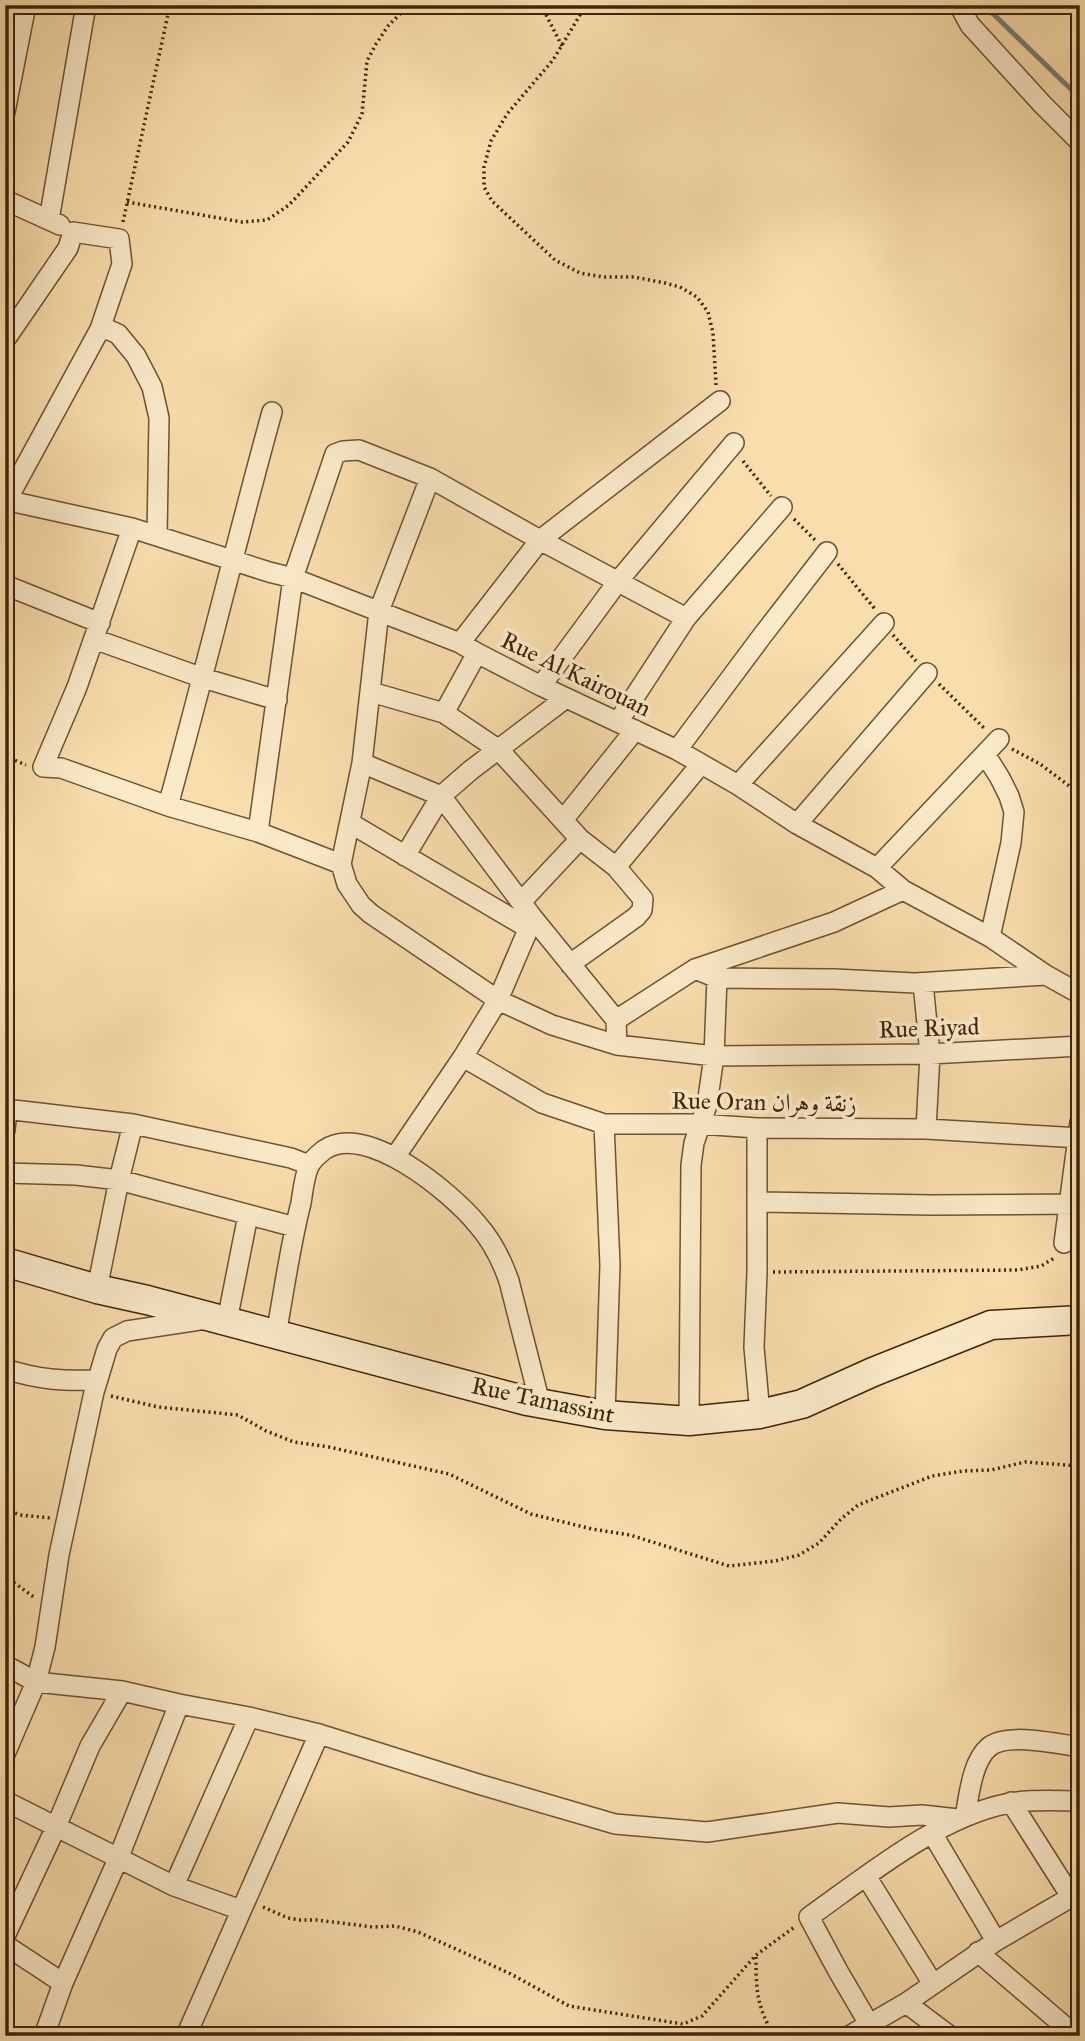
<svg xmlns="http://www.w3.org/2000/svg" width="1085" height="2041" viewBox="0 0 1085 2041" font-family="'IM FELL Great Primer',Amiri,serif">
<style>
.lines{fill:none;stroke-linecap:round;stroke-linejoin:round}
.stream{stroke:#787f6d;stroke-width:5}
.street-casing{stroke:#6e5233;stroke-width:22}
.secondary-casing{stroke:#3f240a;stroke-width:31}
.path{stroke:#3f240a;stroke-width:3.5;stroke-dasharray:2 3.5;stroke-linecap:butt}
.street{stroke:#fbeaca;stroke-width:19}
.secondary{stroke:#fbeaca;stroke-width:28}
.labels{text-anchor:middle;stroke-width:7;stroke-linejoin:round;paint-order:stroke}
.street-label{font-size:24px;fill:#3f240a;stroke:#fbeaca}
</style>
<rect width="100%" height="100%" fill="#f9dead"/>
<filter id="stains"><feTurbulence type="fractalNoise" baseFrequency=".00286" numOctaves="4"/><feColorMatrix values="0 0 0 0 .2 0 0 0 0 .09 0 0 0 0 .02 0 0 0 .5 -.17"/></filter>
<radialGradient id="worn" r=".72"><stop offset=".6" stop-color="#630" stop-opacity="0"/><stop offset="1" stop-color="#630" stop-opacity=".3"/></radialGradient>
<g class="lines">
<path class="stream" d="M984,5l96,93"/>
<g class="street-casing">
<path id="street" d="M959,5l11,20 73,80 37,37
M5,112l21,-107
M5,200l55,25
M49,220l37,-215
M5,340l63,-92 5,-16 46,7 3,25 -22,65
M430,478l-51,133 -17,152 -21,101 6,20 14,21 10,9 127,86 54,25 65,20 97,11 216,-2 150,-8
M5,500l127,28 137,44 24,6 167,65 17,10 64,33 136,64 61,35 59,39 80,44 26,22 87,47 56,38 34,19
M7,500l93,-171 9,1 9,4 18,22 16,31 7,31 -2,118
M132,528l-55,159 -34,80 18,1 107,38 90,26 83,32
M5,585l95,38
M686,618l-146,-78 180,-139
M94,639l109,39 74,22
M541,686l78,-106 115,-137
M371,692l73,21 55,37 81,89 36,28 27,32 -1,11 -6,7 -66,47
M444,713l33,-60
M618,722l68,-104 96,-111
M677,750l85,-114 65,-84
M985,754l15,24 9,18 5,16 -3,31 -21,94
M362,763l79,33 92,122 83,102 1,25
M738,785l146,-162
M168,806c36,-131 68,-263 104,-394
M563,820l72,-90
M350,823l178,105
M797,824l130,-151
M258,832l35,-254 42,-124 8,-3 16,-1 71,28 110,62 -80,103
M405,856l36,-60 30,-26 95,-72
M616,867l85,-103
M877,868l122,-129
M521,902l59,-63
M695,969l22,9 117,1 81,4 131,-8
M923,983l7,71 -4,75
M616,1020l79,-51 139,-47 69,-32
M463,1057l79,46 62,21h95l58,4 169,1 154,9
M5,1109l128,15 158,34 18,7
M604,1124l6,141 -5,150
M757,1128v145l-3,74 6,67
M5,1130l2,-21
M395,1157l68,-100 35,-57 35,-82
M5,1173l71,2 43,5 176,47
M758,1202l173,3 149,-1
M1064,1243l16,-121
M97,1289l22,-109 14,-56
M227,1321l21,-106
M276,1335c8,-44 14,-89 25,-132 2,-12 3,-26 8,-37 3,-6 10,-12 15,-16 42,-29 128,43 154,75 14,16 24,36 31,56l31,122
M5,1369c36,11 56,12 92,11
M689,1421l2,-256 3,-22 13,-38 7,-49 3,-78
M5,1665l31,17 86,9 57,13 70,13 70,17 159,50 137,40 92,8 131,-19 51,4 33,-2 36,4
M5,1754l31,-72 9,-35 14,-92 35,-163 13,-43 6,-11 14,-7 79,-12
M5,1801l169,85 67,24
M1011,1802l61,96
M965,1817c4,-21 7,-56 24,-70 18,-15 69,-3 91,0
M932,1833l64,108
M866,1876l67,108
M174,1886l75,-169
M5,1936l51,-109 34,-81 32,-55
M5,1945l58,38
M978,1952l98,84
M906,2003l44,33
M869,2024l-31,-53 -29,-54c58,-41 130,-101 201,-114 19,-4 49,-2 70,-2
M44,2036l19,-53 55,-124 61,-155
M186,2036l133,-302
M849,2036l57,-33 90,-62 84,-49"/>
</g>
<g class="secondary-casing">
<path id="secondary" d="M5,1262l92,27 50,11 380,101 78,14 84,6 71,-7 42,-10 71,-32 118,-47 89,-5"/>
</g>
<path class="path" d="M541,5l21,41
M586,5l-33,55 -46,54 -16,27 -7,26v20l8,14 63,59 25,13 23,4h31l31,6 15,4 17,10 11,15 5,21 3,52
M127,202l115,20 25,-2 22,-15 59,-63 14,-28 5,-53 9,-17 12,-18 21,-21
M123,222l47,-217
M743,461l28,35
M794,519l21,21
M838,564l37,45
M893,635l23,26
M939,684l47,46
M1012,749l28,15 40,30
M5,756l21,9
M773,1272l245,-2 23,-4 15,-9
M111,1396l47,11 80,8 28,16 28,11 35,5 120,27 82,40 61,15 38,6 99,31 46,-5 24,-6 20,-12 22,-24 17,-14 74,-29 31,-5 28,-1 34,-8 55,4
M5,1509l15,6 31,3
M5,1576l30,22
M263,1907l25,11 12,2h17l56,7 22,-1 23,6 91,41 60,33 114,18 19,-8 54,-61 40,-29
M756,1957c0,35 1,49 18,79"/>
<use href="#street" class="street"/>
<use href="#secondary" class="secondary"/>
</g>
<g class="labels">
<g class="street-label">
<text transform="translate(576 674) rotate(26)" y="8">Rue Al Kairouan</text>
<text transform="translate(929 1028) rotate(-2)" y="8">Rue Riyad</text>
<text transform="translate(764 1102) rotate(1)" y="8">Rue Oran زنقة وهران</text>
<text transform="translate(543 1400) rotate(12)" y="8">Rue Tamassint</text>
</g>
</g>
<rect width="1085" height="2041" fill="none" stroke="#f9dead" stroke-width="28"/>
<rect x="7" y="7" width="1071" height="2027" fill="none" stroke="#3f240a" stroke-width="3.5"/>
<rect x="14" y="14" width="1057" height="2013" fill="none" stroke="#3f240a" stroke-width="2"/>
<rect width="100%" height="100%" filter="url(#stains)"/>
<rect width="100%" height="100%" fill="url(#worn)"/>
</svg>
